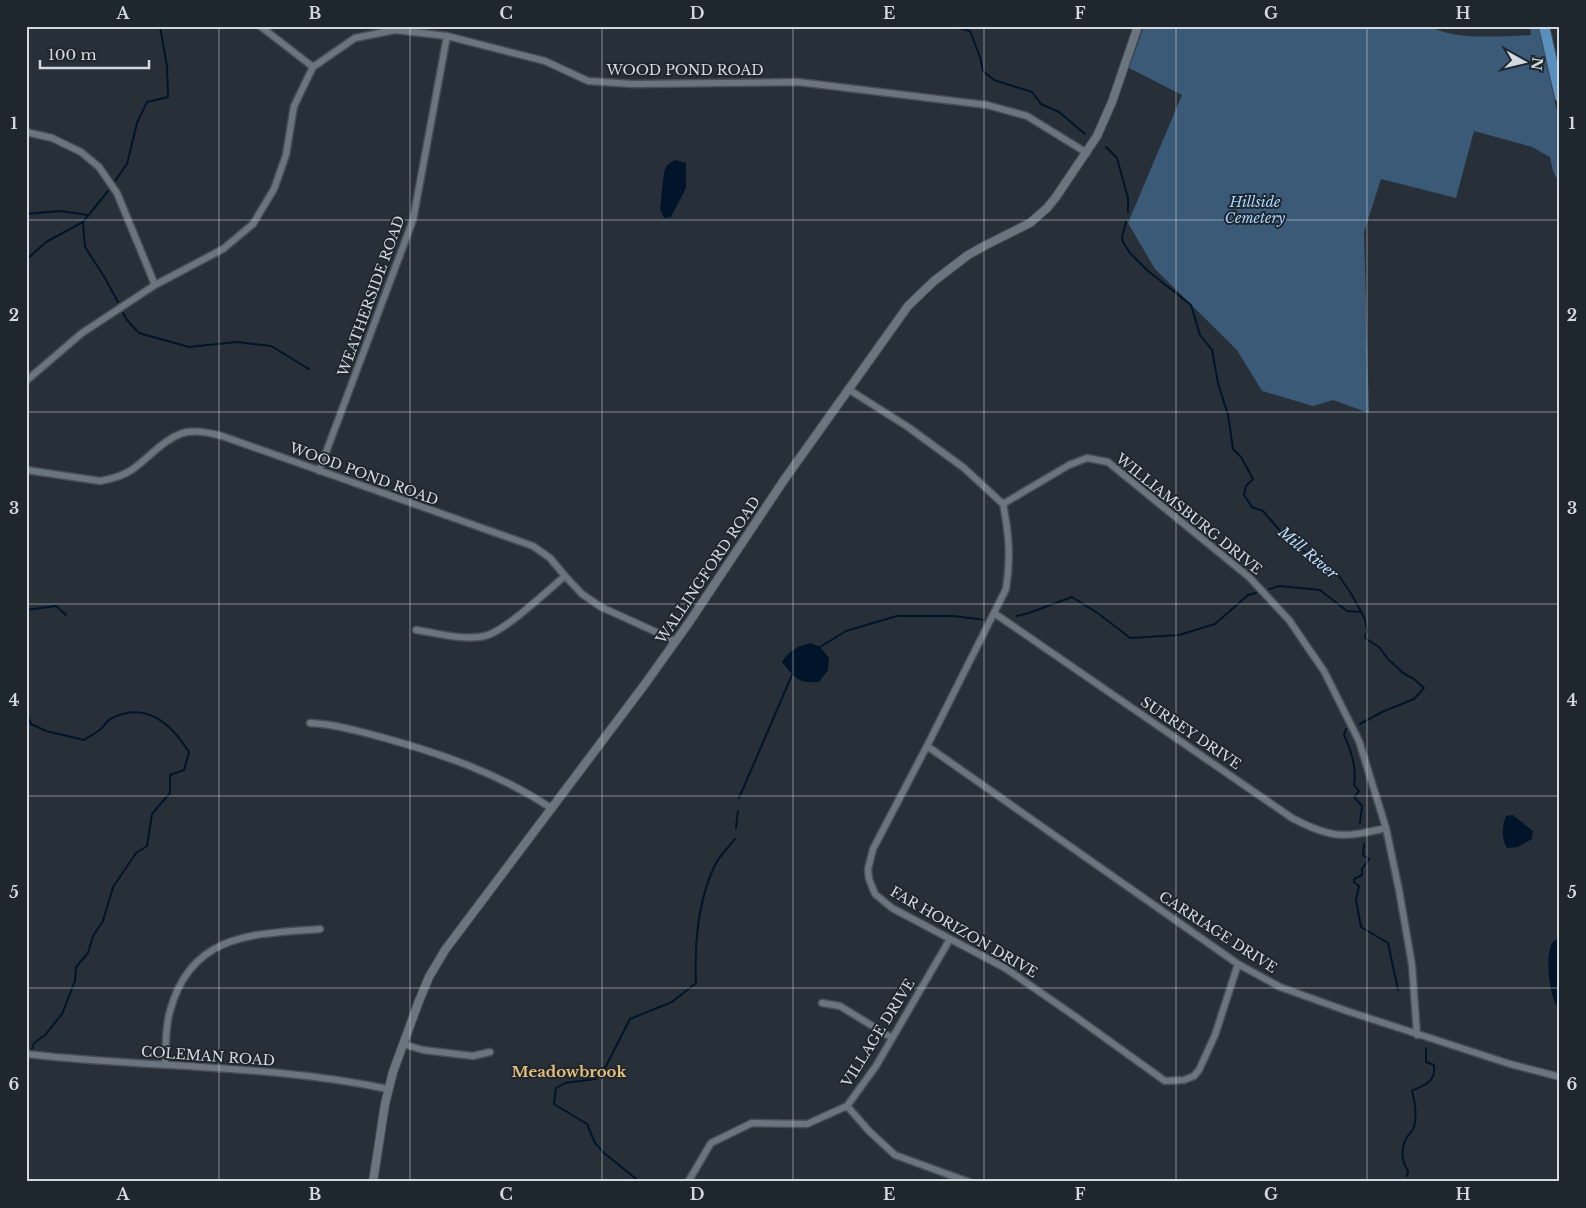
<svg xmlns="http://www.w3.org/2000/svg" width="1586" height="1208" viewBox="0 0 1586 1208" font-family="'Libre Baskerville',serif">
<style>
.green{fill:#3a5a78}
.water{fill:#001529}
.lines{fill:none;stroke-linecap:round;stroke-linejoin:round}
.stream{stroke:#001529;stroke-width:2}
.minor-casing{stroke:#474e54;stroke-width:9}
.tertiary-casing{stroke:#474e54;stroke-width:10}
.primary-casing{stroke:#474e54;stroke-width:12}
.minor{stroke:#6b757f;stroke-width:6}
.tertiary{stroke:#6b757f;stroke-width:8}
.primary{stroke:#598fbf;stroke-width:10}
.grid{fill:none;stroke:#d3d9de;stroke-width:1;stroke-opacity:0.55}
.labels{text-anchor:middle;stroke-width:4;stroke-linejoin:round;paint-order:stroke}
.street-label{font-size:14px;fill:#d3d9de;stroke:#1e262e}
.park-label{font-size:14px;font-style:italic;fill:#a8d4fe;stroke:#1e262e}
.water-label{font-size:15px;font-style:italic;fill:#bddefe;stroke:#1e262e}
.neighbourhood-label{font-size:15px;font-weight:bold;fill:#e8bf79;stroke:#1e262e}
.neatline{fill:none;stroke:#d3d9de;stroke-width:2}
.grid-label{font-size:16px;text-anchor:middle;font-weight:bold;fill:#d3d9de}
</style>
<rect width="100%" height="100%" fill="#273038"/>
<path class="green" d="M1144,26h286c23,15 73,10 101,9l-1,-9h8l22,99v60l-7,-14 -3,-14 -18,-10 -58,-16 -18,67 -75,-19 -17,53 5,181 -36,-13 -20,6 -51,-15 -25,-41 -82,-81 -27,-46 54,-128 -53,-27z"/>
<path class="water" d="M675,160l11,3v25l-15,29 -7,1 -4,-9 4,-37 3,-7z
M811,643l9,4 9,11 -1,12 -9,12c-20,2 -25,-4 -37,-20 7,-12 16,-16 29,-19z
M1513,815l20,16 -1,8 -14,8 -11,1c-6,-10 -5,-22 -1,-32z
M1560,937v73c-11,-9 -16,-57 -7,-68 2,-2 5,-3 7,-5z"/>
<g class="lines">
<path class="stream" d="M951,26l19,5 10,26 3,14 11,9 38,12 9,12 18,8 26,22
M1106,147l11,11 11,40v14
M115,181l12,-17 10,-41 10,-21 21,-5 -1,-30 -7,-41
M26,214l34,-3 28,4
M83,222l2,25 20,31 13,24
M1126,222l-4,15 1,5 7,11 18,18 43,34 9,30 12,15 6,33 10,32 5,34 8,8 12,22 -7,7 -2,9 8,12 11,4 19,22 16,14 39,26 15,22 13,24 2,11 -2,8 14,9 9,12 15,14 11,6 10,9 -10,11 -32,13 -22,12
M26,260l20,-18 37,-20 25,-31
M123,313l4,7 12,13 50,14 48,-5 34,4 38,23
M1269,589l10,-3 41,4 27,21 14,1
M26,610l30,-4 10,9
M1017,616l12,-3 43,-16 27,17 31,24 49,-3 36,-11 33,-29 8,-2
M820,647l26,-16 51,-15h56l33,4
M26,712l5,12 15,7 38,9c6,-4 12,-7 17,-11 4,-4 6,-9 11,-11 35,-17 59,6 77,34l-5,18 -14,5v18l-18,21 -5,32 -11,7 -23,34 -10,34 -10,15 -5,17 -12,14 -1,14 -13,33 -17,21 -11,8 -2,6
M1346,729l-2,6c7,14 13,34 10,50l5,6 -5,6 8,9 -2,17
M739,798l53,-123
M736,828l2,-17
M1364,844l-1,11 6,4 -7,10v6l-8,4v3l5,4 -3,14 5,27 27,16 10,47
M26,1065l2,-5
M1407,1176l1,-5c-7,-11 -7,-23 -1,-34 2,-3 6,-6 7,-10 3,-11 1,-25 -2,-36 13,-7 24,-8 22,-26l-8,-3v-14
M640,1182l-36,-29 -9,-10 -8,-19 -33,-20 2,-16 9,-5 30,-4 11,-13 24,-47 42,-17 24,-19c-2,-37 2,-82 18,-116 4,-10 14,-19 21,-28"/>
<g class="minor-casing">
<path id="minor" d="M260,26l53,41
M26,132l26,6 29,14 18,15 18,26 38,92
M26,381l56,-48 73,-48 68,-36 30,-25 21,-35 12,-34 8,-49 19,-39 42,-29 40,-8 52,6 98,25 43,20 45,3 165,-2 189,23 40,11 60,37
M848,389l60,38 56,41 39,36
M26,470l74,11c12,-2 23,-5 33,-12 17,-12 32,-32 54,-37 12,-2 24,1 35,4l311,110 17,12 15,18 17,18 19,13 66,30 8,5
M319,471l94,-251 34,-184
M1003,504c6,30 8,54 3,85l-79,157 -54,103 -5,20 1,10 6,15 17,14 113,60 71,49 89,64 19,-1 10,-4 5,-6 16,-35 23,-71
M1003,504l66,-39 18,-7 21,4 141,115 40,43 35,51 35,70 27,87 13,62 13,75 5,70
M994,613l298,205c40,21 51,20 94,10
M416,630c22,3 47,11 69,6 19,-4 63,-46 80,-60
M310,723c25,1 47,8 71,14 61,17 117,36 170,71
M927,746l311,218 42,23 67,24 163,53 50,13
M822,1003l18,3 52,32
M403,1044l20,6 50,6 17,-4
M26,1054c121,14 243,10 362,35
M165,1064c1,-17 0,-36 5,-53 21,-78 83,-77 150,-82
M847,1106l22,25 26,24 74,27
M688,1182l23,-39 41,-20 55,1 40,-18 29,-40 74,-127"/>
</g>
<g class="tertiary-casing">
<path id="tertiary" d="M373,1182l12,-78 8,-32 26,-71 10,-24 16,-27 200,-266 45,-63 94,-141 124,-174 26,-25 34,-26 18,-10 44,-22 17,-15 9,-11 41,-61 15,-34 26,-76"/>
</g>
<g class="primary-casing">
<path id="primary" d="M1544,26l16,71"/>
</g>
<use href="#minor" class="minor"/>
<use href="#tertiary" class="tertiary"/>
<use href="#primary" class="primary"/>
</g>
<path class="grid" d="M219,26v1156M410,26v1156M602,26v1156M793,26v1156M984,26v1156M1176,26v1156M1367,26v1156M26,220h1534M26,412h1534M26,604h1534M26,796h1534M26,988h1534"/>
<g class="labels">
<g class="street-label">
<text x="685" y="75">WOOD POND ROAD</text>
<text transform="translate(371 296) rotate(-70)" y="5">WEATHERSIDE ROAD</text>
<text transform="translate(364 474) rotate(20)" y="5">WOOD POND ROAD</text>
<text transform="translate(1189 514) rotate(39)" y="5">WILLIAMSBURG DRIVE</text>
<text transform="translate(708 570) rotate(-56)" y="5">WALLINGFORD ROAD</text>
<text transform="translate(1191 733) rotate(34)" y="5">SURREY DRIVE</text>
<text transform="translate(964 932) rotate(30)" y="5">FAR HORIZON DRIVE</text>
<text transform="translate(1218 932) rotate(33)" y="5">CARRIAGE DRIVE</text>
<text transform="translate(878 1033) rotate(-58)" y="5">VILLAGE DRIVE</text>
<text transform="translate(208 1056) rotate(4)" y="5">COLEMAN ROAD</text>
</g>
<g class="park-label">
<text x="1255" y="207">Hillside<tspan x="1255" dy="16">Cemetery</tspan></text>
</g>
<g class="water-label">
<text transform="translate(1308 553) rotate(40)" y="5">Mill River</text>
</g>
<g class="neighbourhood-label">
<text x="569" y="1077">Meadowbrook</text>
</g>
</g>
<rect width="1586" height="1208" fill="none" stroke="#1e262e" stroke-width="55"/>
<g transform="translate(1524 62) rotate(98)" stroke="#1e262e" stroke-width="4" paint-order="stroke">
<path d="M0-4L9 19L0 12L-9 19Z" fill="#d3d9de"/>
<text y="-8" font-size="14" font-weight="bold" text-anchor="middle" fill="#d3d9de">N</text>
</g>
<path d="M40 60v8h109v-8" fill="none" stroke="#d3d9de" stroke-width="2.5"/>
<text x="48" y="60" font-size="15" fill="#d3d9de" stroke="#1e262e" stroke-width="4" paint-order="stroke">100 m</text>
<rect x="28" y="28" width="1530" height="1152" class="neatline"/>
<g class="grid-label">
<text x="123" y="19">A</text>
<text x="315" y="19">B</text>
<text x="506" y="19">C</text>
<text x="697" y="19">D</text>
<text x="889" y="19">E</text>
<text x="1080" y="19">F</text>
<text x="1271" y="19">G</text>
<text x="1463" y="19">H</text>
<text x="14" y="129">1</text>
<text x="1572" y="129">1</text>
<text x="14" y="321">2</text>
<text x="1572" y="321">2</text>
<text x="14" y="514">3</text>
<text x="1572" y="514">3</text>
<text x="14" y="706">4</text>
<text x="1572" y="706">4</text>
<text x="14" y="898">5</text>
<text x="1572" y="898">5</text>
<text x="14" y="1090">6</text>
<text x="1572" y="1090">6</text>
<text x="123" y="1200">A</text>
<text x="315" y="1200">B</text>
<text x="506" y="1200">C</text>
<text x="697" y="1200">D</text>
<text x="889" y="1200">E</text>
<text x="1080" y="1200">F</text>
<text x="1271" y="1200">G</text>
<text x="1463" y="1200">H</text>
</g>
</svg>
